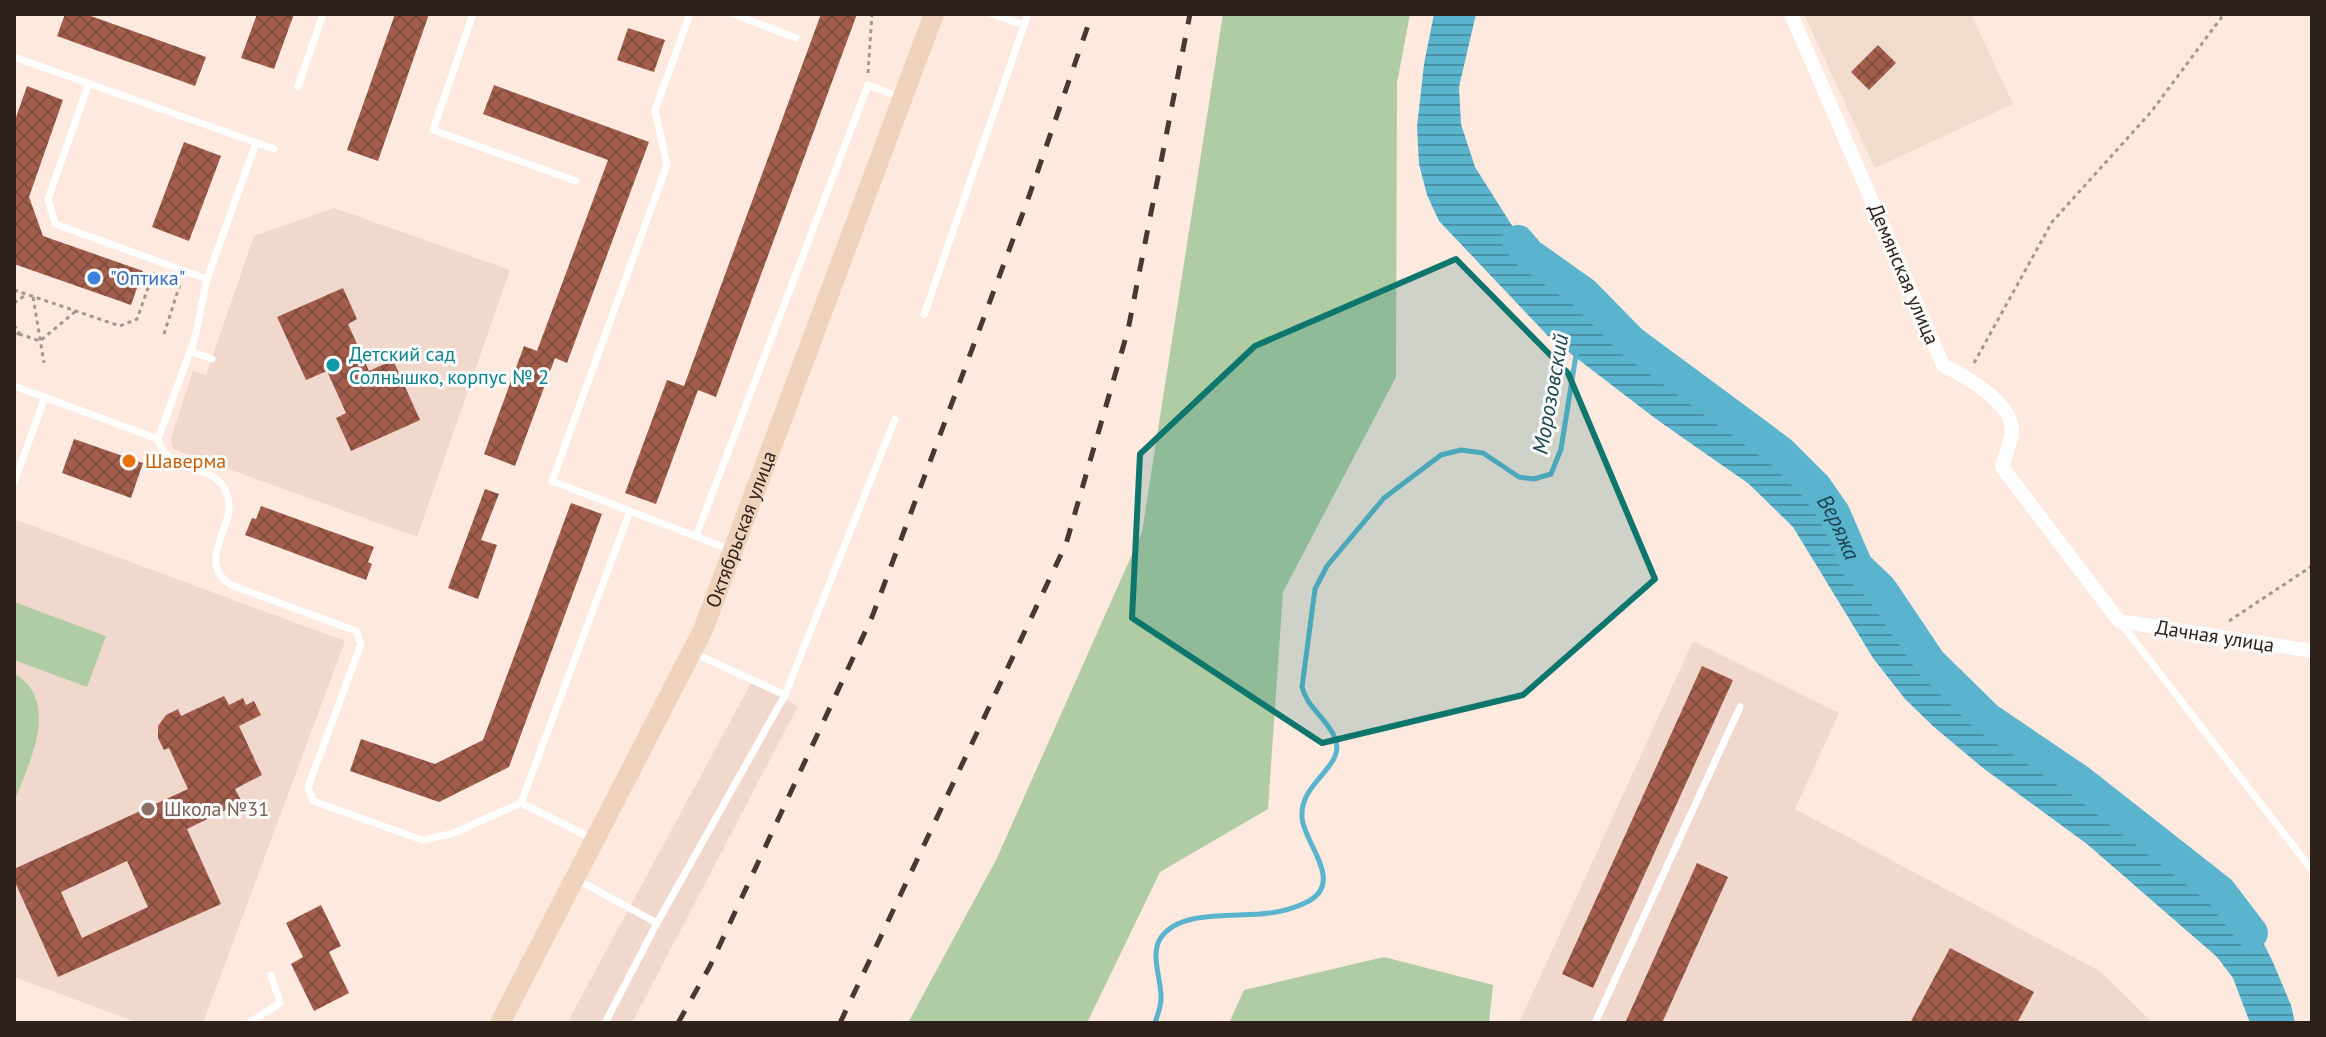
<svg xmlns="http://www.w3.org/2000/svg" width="2326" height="1037" viewBox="0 0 2326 1037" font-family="'PT Sans',sans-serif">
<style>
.commercial{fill:#efdccc}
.built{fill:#f1d8cc}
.grass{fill:#b0cca4}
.water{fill:url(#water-rules)}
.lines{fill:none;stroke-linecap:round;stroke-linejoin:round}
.stream{stroke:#5bb4ce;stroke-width:5}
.river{stroke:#5bb4ce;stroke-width:32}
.building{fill:url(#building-cross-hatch);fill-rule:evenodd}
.path{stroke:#a7968d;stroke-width:3;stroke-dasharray:4 4;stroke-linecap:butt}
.service{stroke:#fff;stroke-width:7}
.minor{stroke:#fff;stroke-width:14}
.secondary{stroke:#efd3bc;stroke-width:20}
.rail{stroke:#473932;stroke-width:5;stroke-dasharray:14 14;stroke-linecap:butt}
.marked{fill:#0f766e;fill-opacity:0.2;stroke:#0f766e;stroke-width:6;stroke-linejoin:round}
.shop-dot{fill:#3f7fe0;stroke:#fbfbfb;stroke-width:3}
.culture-dot{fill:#0f9aa8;stroke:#fbfbfb;stroke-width:3}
.food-dot{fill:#e8710a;stroke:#fbfbfb;stroke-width:3}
.education-dot{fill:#8d6e63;stroke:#fbfbfb;stroke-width:3}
.labels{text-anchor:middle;stroke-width:6;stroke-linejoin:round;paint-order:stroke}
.street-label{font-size:20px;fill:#2e211b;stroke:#fbfbfb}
.shop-label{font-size:20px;fill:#366cbe;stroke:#fbfbfb;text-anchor:start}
.culture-label{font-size:20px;fill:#0d838f;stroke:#fbfbfb;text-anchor:start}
.food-label{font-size:20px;fill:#c56008;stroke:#fbfbfb;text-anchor:start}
.education-label{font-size:20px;fill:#785e54;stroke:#fbfbfb;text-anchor:start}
.water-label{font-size:22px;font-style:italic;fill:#1b434f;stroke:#fbfbfb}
</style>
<defs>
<pattern id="water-rules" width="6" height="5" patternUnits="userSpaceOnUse" patternTransform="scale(2)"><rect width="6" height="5" fill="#5bb4ce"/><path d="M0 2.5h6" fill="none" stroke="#4c92a6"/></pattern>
<pattern id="building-cross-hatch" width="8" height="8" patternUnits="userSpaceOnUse" patternTransform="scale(2)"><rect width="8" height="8" fill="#a25e4d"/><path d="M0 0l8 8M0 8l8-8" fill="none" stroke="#844d3f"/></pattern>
</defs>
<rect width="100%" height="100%" fill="#fee9df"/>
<path class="commercial" d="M1804,14h167l42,90 -138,64z"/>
<path class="built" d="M334,208l176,62 -93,267 -244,-88 -2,-11 22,-67 13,4 48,-139z
M14,519l331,122 -142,382h-64l-125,-46z
M1693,641l146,72 -44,96 305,162 53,52h-634z
M751,683l47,23 -166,317h-65z"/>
<path class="grass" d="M1223,14h187l-13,69 -1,294 -113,215 -15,217 -108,63 -73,151h-179l89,-165 145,-326z
M14,602l92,34 -19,51 -73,-27z
M14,673c48,30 15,89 0,129z
M1384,957l109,28 -4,38h-260l15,-33z"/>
<path class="water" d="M1434,14h42l-17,73 2,37 14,43 43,68 35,37 115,97 105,79 61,57 21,32 13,46 79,111 29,23 145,98 101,80 32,30 18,35 19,45 4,18h-45l-17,-45 -16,-21 -130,-113 -104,-76 -49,-41 -29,-28 -32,-41 -80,-131 -44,-43 -93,-65 -107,-82 -110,-116 -12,-26 -8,-31 -2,-37 7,-63z"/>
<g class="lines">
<path class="stream" d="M1155,1023c2,-7 6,-16 6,-24 1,-18 -11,-43 -1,-60 19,-31 79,-21 109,-26 12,-1 25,-5 36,-10 42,-19 -1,-59 -3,-85 -3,-37 45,-51 33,-80 -8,-20 -28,-30 -33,-51l13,-98 12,-23 57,-68 57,-43 20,-5 22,3 36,24 15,2 17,-5 10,-25 15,-94"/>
<path class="river" id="s1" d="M1518,241l11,13 55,39 47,48 150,111 35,35 18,26 23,53 24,23 49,73 57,56 93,63 140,110 32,42"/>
</g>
<path class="building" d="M65,14h20l121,43 -11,29 -138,-50z
M257,14h37l-20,55 -33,-11z
M395,14h34l-51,147 -31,-11z
M821,14h36l-141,383 -18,-7 -42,114 -31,-11 42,-113 17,6z
M628,28l37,12 -11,32 -37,-12z
M1878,45l18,18 -27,27 -18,-18z
M494,85l155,57 -82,221 -12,-5 -40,108 -31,-12 40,-108 13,5 71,-191 -125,-46z
M27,86l36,14 -34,97 14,39 100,35 -12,34 -117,-41v-141z
M184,142l37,14 -32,85 -37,-14z
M343,288l14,31 -9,5 21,47 24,-11 27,60 -69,31 -15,-33 10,-5 -19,-42 -21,9 -29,-63z
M74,439l69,24 -12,35 -69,-25z
M485,489l14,5 -18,46 16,5 -19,54 -30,-11z
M571,503l31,11 -93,253 -70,35 -89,-31 11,-32 74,25 48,-24z
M261,506l113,41 -6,15 4,2 -6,16 -121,-45 7,-17 4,1z
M1702,666l31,14 -140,308 -31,-14z
M224,696l5,9 14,-7 3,7 8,-4 7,14 -22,11 23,49 -27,14 7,13 -55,27 34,75 -163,73 -44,-97v-11l174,-80 -19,-41 -5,2 -6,-12v-12l8,-11 12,-6 3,7zM127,861l21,46 -66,31 -21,-46z
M1697,863l31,14 -66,146h-37z
M321,905l20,41 -12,6 20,41 -35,18 -23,-47 12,-7 -17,-34z
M1950,948l84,44 -17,31h-107z"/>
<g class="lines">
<path class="path" d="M868,73l4,-59
M14,290l106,36 17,-7 17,-48
M33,297l11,66
M14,303l13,-9
M14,325l5,7 -5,7
M19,334l21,7 36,-30
M164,334l17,-53
M1974,363l78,-141 99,-110 73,-98
M2229,621l83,-55"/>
<path class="service" d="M473,14l-40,116 143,51
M690,14l-35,96 12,55 -115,316 179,69
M733,14l63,24
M992,14l32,11
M14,57l260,92
M89,83l-41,116 7,25 152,55
M298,87l25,-73
M924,315l104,-301
M190,351l22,8
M14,386l144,53c9,37 57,21 69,55 12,30 -34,66 4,91l125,46 5,13 -53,143 5,14 109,39 29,-6 70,-31 70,35
M158,439l37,-101 12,-59 49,-136
M14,483l31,-86
M696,536l172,-451 34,13
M2120,622l192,248
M694,653l91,42 110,-276
M521,803l109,-292
M578,880l79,43
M249,1023l31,-20 -9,-28
M605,1023l52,-100 128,-228
M1595,1023l145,-316"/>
<path class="minor" d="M1791,14l152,351c22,11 68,37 69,64 0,12 -7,27 -10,38l117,154 193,30"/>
<path class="secondary" id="s2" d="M500,1023l203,-393 231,-616"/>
<path class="rail" d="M678,1023l32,-57 162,-349 155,-415 65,-188
M840,1023l226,-479 62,-214 62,-316"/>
</g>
<path class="marked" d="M1456,259l112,114 87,206 -132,116 -201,48 -190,-125 8,-164 115,-108z"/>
<circle class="shop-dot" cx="94" cy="278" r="8"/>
<circle class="culture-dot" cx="333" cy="365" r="8"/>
<circle class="food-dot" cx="129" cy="461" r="8"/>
<circle class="education-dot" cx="148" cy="809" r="8"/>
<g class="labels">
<g class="street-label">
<text transform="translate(1904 274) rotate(67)" y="7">Демянская улица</text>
<text dy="7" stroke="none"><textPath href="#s2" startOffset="550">Октябрьская улица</textPath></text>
<text transform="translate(2215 636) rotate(9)" y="7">Дачная улица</text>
</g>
<g class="shop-label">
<text x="110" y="285">"Оптика"</text>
</g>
<g class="culture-label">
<text x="349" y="361">Детский сад<tspan x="349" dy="23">Солнышко, корпус № 2</tspan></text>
</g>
<g class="food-label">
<text x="145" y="468">Шаверма</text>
</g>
<g class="education-label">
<text x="164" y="816">Школа №31</text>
</g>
<g class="water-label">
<text transform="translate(1550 394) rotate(-80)" y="8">Морозовский</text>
<text dy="8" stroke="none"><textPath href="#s1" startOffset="434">Веряжа</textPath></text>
</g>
</g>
<rect width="2326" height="1037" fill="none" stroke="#2e211b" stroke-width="32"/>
</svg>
